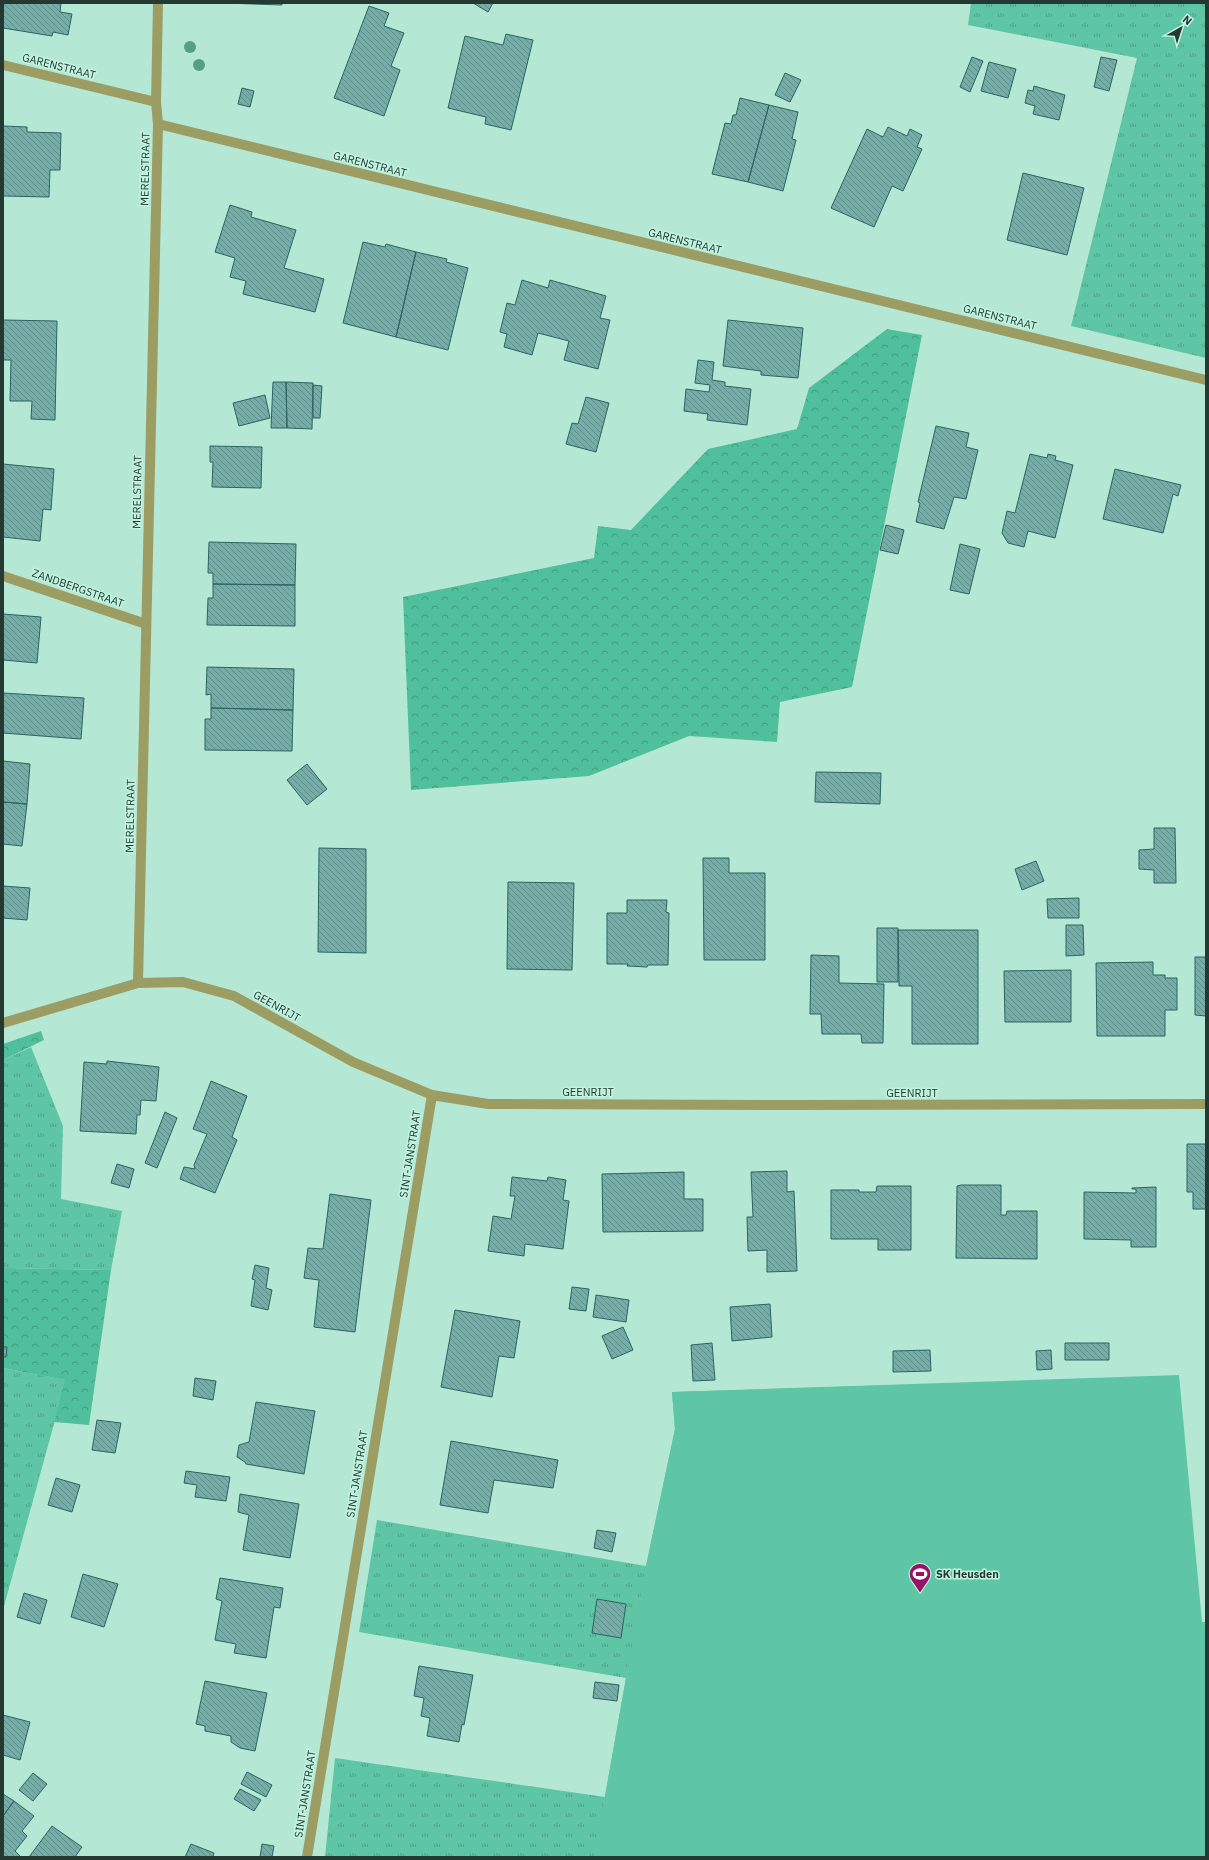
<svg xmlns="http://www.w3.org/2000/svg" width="1209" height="1860" viewBox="0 0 1209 1860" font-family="'IBM Plex Sans',sans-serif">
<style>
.grass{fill:url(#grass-tufts)}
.forest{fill:url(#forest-crowns)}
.park{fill:#5ec6a4}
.building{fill:url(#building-back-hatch);stroke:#2b6460}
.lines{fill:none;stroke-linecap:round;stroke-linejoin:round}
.minor{stroke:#9c9d63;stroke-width:10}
.tree{fill:#559f89}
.labels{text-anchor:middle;stroke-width:3;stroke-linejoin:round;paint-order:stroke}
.street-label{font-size:11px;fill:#243931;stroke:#c1f5e1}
.poi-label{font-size:11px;font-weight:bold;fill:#243931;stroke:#c1f5e1;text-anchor:start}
</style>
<defs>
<pattern id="grass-tufts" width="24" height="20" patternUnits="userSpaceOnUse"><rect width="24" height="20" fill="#5ec6a4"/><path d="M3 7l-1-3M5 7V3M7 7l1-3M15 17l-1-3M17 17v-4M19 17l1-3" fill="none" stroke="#4da286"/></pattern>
<pattern id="forest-crowns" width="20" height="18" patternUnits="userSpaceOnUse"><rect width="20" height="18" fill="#50bf9b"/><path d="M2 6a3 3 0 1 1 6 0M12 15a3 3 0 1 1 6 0" fill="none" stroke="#429c7f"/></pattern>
<pattern id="building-back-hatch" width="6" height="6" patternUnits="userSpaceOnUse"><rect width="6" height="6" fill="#75ada8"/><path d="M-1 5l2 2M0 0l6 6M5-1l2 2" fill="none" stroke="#608e89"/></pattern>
</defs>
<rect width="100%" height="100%" fill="#b4e8d4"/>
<path class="grass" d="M971,3h235v355l-135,-32 66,-268 -169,-33z
M31,1047l32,79 -2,73 61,12 -11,59 -108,-2v-208z
M3,1368l63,12 -63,230z
M1032,1381l-336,476h-371l10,-99 270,39 21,-119 -267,-46 18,-112 269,46 29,-137 -3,-37z"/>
<path class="forest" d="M887,329l35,6 -70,352 -72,15 -3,40 -88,-6 -100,40 -178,14 -8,-193 191,-39 4,-32 33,4 77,-81 89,-20 12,-41z
M41,1031l3,9 -41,20v-16z
M3,1268l108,2 -22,155 -35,-3 11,-42 -62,-12z"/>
<path class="park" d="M1179,1375l23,247h4v235h-612l52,-291 29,-137 -3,-37z"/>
<path class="building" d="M3,3h58l-1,9 12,2 -4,21 -15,-3 -1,4 -49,-8z
M224,3h58v2z
M473,3h20l-5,9z
M369,6l20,7 -5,13 20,7 -13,33 9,4 -16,46 -50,-18z
M506,34l27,6 -22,90 -26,-6 1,-7 -38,-9 17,-72 38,9z
M972,57l11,4 -13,31 -10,-5z
M1101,57l16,3 -8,31 -15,-4z
M989,62l27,7 -8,29 -27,-7z
M785,73l16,7 -11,22 -15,-7z
M1034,86l31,9 -6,25 -26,-6 2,-8 -10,-3 3,-13 5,1z
M242,88l12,3 -4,16 -12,-3z
M740,98l29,7 -21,77 -36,-8 13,-51 6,1 2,-9h3z
M769,105l29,7 -6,27 4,1 -13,51 -35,-9z
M3,126l24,1v5l34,1 -1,37h-10l-1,27 -46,-1z
M888,127l19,9 3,-7 12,6 -5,12 5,2 -19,42 -11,-5 -18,41 -43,-19 36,-79 16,8z
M1023,173l61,15 -17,67 -60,-15z
M230,205l22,7 -1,5 45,13 -12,38 40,11 -9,33 -72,-18 3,-13 -16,-4 5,-19 -20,-6z
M363,242l22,5 1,-3 30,8 -20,85 -53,-14z
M416,252l31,7 -1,3 22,6 -20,82 -52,-13z
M522,280l26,8 2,-8 56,16 -6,22 10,2 -12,49 -34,-9 5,-19 -31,-8 -6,22 -28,-8 3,-13 -7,-2 7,-29 8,2z
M3,320l54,1 -2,99 -24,-1 1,-18h-22l1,-41h-8z
M728,320l75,8 -5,50 -37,-3v-4l-38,-5z
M698,360l16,2 -2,18 13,2v4l26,3 -4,36 -40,-5 1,-6 -24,-3 2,-22 23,3 1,-7 -15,-2z
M273,382h13l1,46h-16z
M286,382l27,1 -1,46 -25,-1z
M313,385l9,1 -2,32h-7z
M265,395l5,23 -31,8 -6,-23z
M586,397l23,6 -13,49 -30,-8 6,-21 6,1z
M936,426l33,7 -3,14 12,3 -12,49 -12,-2 -10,32 -28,-7 4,-19 -2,-1z
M210,446l52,1 -1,41 -49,-1 1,-25h-3z
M1030,454l17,4 1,-4 8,2 -1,4 18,5 -18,73 -27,-7 -4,16 -16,-4 -6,-10 5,-22 8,2z
M3,464l51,5 -3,41 -8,-1 -3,32 -37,-4z
M1115,469l66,16 -3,11 -5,-2 -10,39 -60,-14z
M886,525l18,5 -6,24 -18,-4z
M209,542l87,2 -1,41 -82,-1v-11h-5z
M960,544l20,5 -11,45 -19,-4z
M213,584l82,1v41l-88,-1 1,-27h5z
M3,614l38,3 -4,46 -34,-3z
M207,667l87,2 -1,41 -82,-2v-14l-5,1z
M3,693l81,5 -3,41 -78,-6z
M211,708l82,2 -1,41 -87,-1v-31h6z
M3,761l27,3 -3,40 -24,-2z
M307,764l20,25 -20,16 -20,-25z
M816,772l65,1 -1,31 -65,-2z
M3,802l24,2 -5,42 -19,-2z
M1154,828h21l1,55h-22v-13l-15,-1v-19l15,-1z
M319,848l47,1v104l-48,-1z
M703,858h26v15h36v87h-61z
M1036,861l8,20 -22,9 -7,-21z
M508,882l66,1 -2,87 -65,-1z
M3,886l27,2 -3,32 -24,-2z
M1079,898v20h-31l-1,-19z
M627,900h40l-1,12 3,1 -1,52h-20l-1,2 -20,-1 1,-2h-21v-51h20z
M1066,925h17l1,30 -18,1z
M877,928h21v54h-21z
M898,930h80v114h-66v-58h-13z
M811,955l28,1v27l45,1 -1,59h-21l-1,-9h-39l-1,-20h-11z
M1195,957h11v59l-11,-1z
M1153,962v13h12v3h12v32h-12v26h-68l-1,-73z
M1071,970v52h-66l-1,-51z
M107,1061l52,6 -3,34 -15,-1 -1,15h-3l-1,19 -56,-3 4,-69 23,2z
M211,1081l36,15 -15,41 5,3 -22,53 -35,-14 4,-12 11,2 -1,-4 13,-31 -14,-5z
M165,1112l12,6 -20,50 -12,-5z
M1187,1144h19v65h-13v-17h-6z
M117,1164l17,5 -5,19 -18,-5z
M787,1171v21l7,-1 3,80 -30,1v-22l-19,1 -1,-34h6l-2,-45z
M684,1172v27h19v32l-100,1 -1,-58z
M512,1177l35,4 1,-4 18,3 -3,20 6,1 -6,48 -38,-5 -1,12 -36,-5 5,-35 18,3 4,-23h-5z
M961,1185h40v30h5l1,-4h30v48l-81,-1 1,-72z
M877,1186h34v64h-33v-11h-47v-49h28v2h17z
M1156,1187v60h-25v-7l-47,-1v-47l52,1v-4h-4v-1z
M330,1194l41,6 -16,132 -41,-5 5,-47 -15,-2 4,-30 15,1z
M255,1265l14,3 -3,20 6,2 -4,20 -17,-4 4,-26 -3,-1z
M572,1287l17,2 -3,22 -17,-2z
M596,1295l33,5 -3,22 -33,-5z
M770,1304l2,33 -40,4 -2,-34z
M455,1310l65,11 -6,37 -15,-2 -7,41 -51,-10z
M623,1327l10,23 -21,9 -10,-23z
M712,1343l3,37 -22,1 -2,-36z
M1065,1343h44v17h-44z
M3,1347h4l-1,10h-3z
M930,1350l1,21 -38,1v-21z
M1051,1350l1,19 -15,1 -1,-19z
M195,1378l21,3 -3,19 -20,-4z
M256,1402l59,9 -11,63 -58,-10 -1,-2 -8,-5 2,-12 10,-3z
M97,1420l24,3 -6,30 -23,-3z
M451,1441l107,19 -5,28 -59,-8 -6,33 -48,-8z
M186,1471l44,6 -4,24 -31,-4 2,-12 -13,-2z
M56,1478l24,7 -8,27 -24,-7z
M240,1494l59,10 -9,54 -47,-8 6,-35 -11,-3z
M597,1530l19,3 -4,19 -18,-4z
M83,1574l35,10 -14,43 -33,-10z
M220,1578l63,10 -3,20 -6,-1 -8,51 -32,-5 2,-9 -21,-4 7,-39 -6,-2z
M24,1593l23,7 -7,24 -23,-7z
M597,1599l29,5 -5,34 -29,-5z
M419,1666l54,9 -9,50 -2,-1 -3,18 -32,-6 3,-18 -9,-2 3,-18 -10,-2z
M205,1681l62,12 -12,58 -15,-3 -9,-6v-6l-26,-5v-5l-9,-2z
M595,1682l24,3 -2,16 -24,-3z
M3,1715l27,7 -10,38 -17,-5z
M247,1772l25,13 -6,12 -25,-13z
M33,1773l14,11 -14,17 -14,-11z
M240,1789l21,11 -7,11 -20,-12z
M3,1794l11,7 -11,15z
M14,1801l20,15 -12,15 5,5 -12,15 6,6h-18v-41z
M52,1826l30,21 -7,10h-46z
M191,1844l23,9 -1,4h-28z
M262,1844l12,2 -2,11h-12z"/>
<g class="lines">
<path class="minor" d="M3,65l153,37
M158,124l1048,256
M3,576l143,48
M138,983l20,-859 -2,-22 2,-99
M3,1023l135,-40 45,-1 51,14 119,66 79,33 56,9 304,1 414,-1
M307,1857l125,-762"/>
</g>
<g class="tree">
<circle cx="190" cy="47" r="6"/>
<circle cx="199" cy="65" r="6"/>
</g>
<defs>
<g id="stadium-pin" transform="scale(1.15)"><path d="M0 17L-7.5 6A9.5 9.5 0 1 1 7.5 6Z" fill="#981267" stroke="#c1f5e1"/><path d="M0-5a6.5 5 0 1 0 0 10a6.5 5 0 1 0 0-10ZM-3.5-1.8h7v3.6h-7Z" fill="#fff"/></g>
</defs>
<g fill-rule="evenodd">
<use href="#stadium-pin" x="920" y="1574"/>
</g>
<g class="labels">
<g class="street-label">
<text transform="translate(59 66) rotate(14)" y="4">GARENSTRAAT</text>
<text transform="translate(370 164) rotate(14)" y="4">GARENSTRAAT</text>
<text transform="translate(145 169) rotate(-89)" y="4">MERELSTRAAT</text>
<text transform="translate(685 241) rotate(14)" y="4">GARENSTRAAT</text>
<text transform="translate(1000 317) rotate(14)" y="4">GARENSTRAAT</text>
<text transform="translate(137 492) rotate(-89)" y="4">MERELSTRAAT</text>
<text transform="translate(78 588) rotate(19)" y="4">ZANDBERGSTRAAT</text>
<text transform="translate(130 816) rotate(-89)" y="4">MERELSTRAAT</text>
<text transform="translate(277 1006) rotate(29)" y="4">GEENRIJT</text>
<text x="588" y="1096">GEENRIJT</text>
<text x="912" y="1097">GEENRIJT</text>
<text transform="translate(410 1154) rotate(-81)" y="4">SINT-JANSTRAAT</text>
<text transform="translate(357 1474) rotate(-81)" y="4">SINT-JANSTRAAT</text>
<text transform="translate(305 1794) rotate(-81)" y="4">SINT-JANSTRAAT</text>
</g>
<g class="poi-label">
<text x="936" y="1578">SK Heusden</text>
</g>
</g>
<rect width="1209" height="1860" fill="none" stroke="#243931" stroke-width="8"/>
<g transform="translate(1181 28) rotate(39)" stroke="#c1f5e1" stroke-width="3" paint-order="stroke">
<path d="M0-3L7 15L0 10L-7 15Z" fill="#243931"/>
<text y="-6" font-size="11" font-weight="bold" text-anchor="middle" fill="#243931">N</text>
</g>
</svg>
